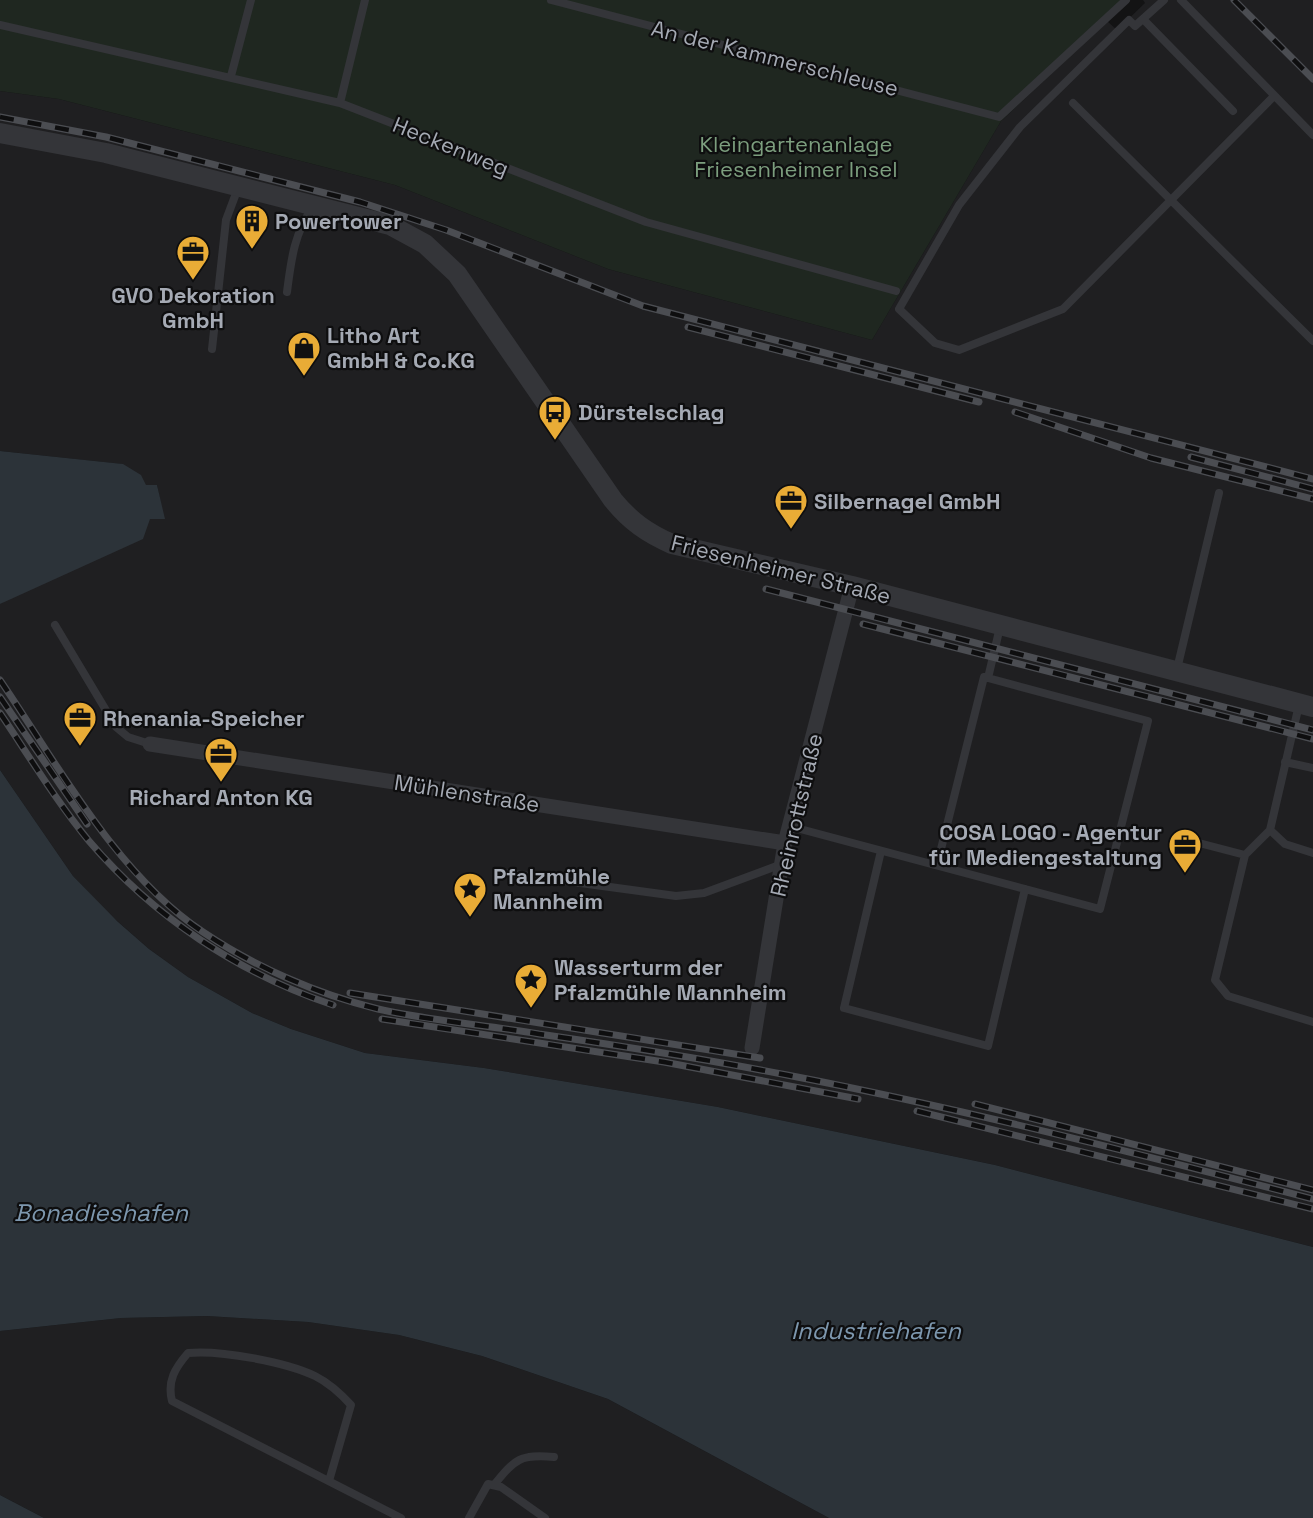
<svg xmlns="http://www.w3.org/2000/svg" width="1313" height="1518" viewBox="0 0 1313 1518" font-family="'Space Grotesk',sans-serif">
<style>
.built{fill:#1f1f21}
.green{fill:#1f2720}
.water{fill:#2c3339}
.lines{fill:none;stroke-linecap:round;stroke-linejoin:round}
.service{stroke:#343539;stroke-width:8}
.minor{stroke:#343539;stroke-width:15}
.tertiary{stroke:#343539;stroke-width:20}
.rail-casing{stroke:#4b4d52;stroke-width:7}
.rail{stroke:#0e0e0f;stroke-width:4.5;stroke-dasharray:14;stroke-linecap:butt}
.labels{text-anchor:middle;stroke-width:4.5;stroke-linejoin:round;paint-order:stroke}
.street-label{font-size:22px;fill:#a5aab4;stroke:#0e0e0f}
.park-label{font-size:22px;fill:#7c9e7e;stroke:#0e0e0f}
.poi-label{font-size:22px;font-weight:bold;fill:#a5aab4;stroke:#0e0e0f;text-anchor:start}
.water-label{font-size:24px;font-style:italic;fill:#7d97ae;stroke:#0e0e0f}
</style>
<rect width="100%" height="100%" fill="#131314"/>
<path class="built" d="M1143,0h170v1247l-318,-82 -277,-58 -234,-39 -119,-15 -74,-24 -39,-16 -64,-36 -39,-28 -42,-37 -34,-36 -73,-106v-166l150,-85h14l-7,-34 -11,1 -24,-22 -122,-13v-360l59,8 336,86 213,84 264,71 129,-219 106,-100 10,9 28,-27z
M207,1316l101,6 91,13 83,21 126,43 221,119h-785l-44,-23v-164l121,-13z"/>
<path class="green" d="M0,0h1126l-19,21 -106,100 -129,219 -264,-71 -213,-84 -336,-86 -59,-8z"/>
<path class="water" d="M0,451l123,13 18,11 5,10h11l8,34h-15l-7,20 -143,65z
M0,770l73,106 44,45 32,28 39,28 64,36 39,16 74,24 119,15 234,39 277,58 318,82v271h-484l-221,-119 -126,-43 -83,-21 -91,-13 -101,-6 -86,2 -121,13z
M0,1495l44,23h-44z"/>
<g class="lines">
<path class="service" d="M551,0l448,117 127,-117
M1164,0l-29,26 -6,-6 -109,107 -61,78 -60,104 36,34 24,7 104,-41 211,-213
M1181,0l132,135
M1143,19l90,92
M0,25l340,78 306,119 250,69
M231,76l20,-76
M340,103l25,-103
M1073,103l240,238
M287,292c4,-31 7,-59 26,-85
M212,349l14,-129 12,-32
M55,625l61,102 12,10 22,7
M1177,669l42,-176
M1299,705l-29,125 -25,25 -30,125 13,16 85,26
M1285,762l28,6
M789,826l311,83 48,-188 -160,-43
M1270,830l15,14 28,9
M1176,837l69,18
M881,851l-37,157 144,38 37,-157
M937,865l47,-188 4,1 12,-51
M507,873l169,23 28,-3 78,-29
M329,1481l22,-76c-10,-11 -22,-22 -36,-29 -29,-14 -94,-26 -127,-23 -13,15 -21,28 -16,48l229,117
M494,1485c21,-26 26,-31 60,-28
M469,1518l19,-34 13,3 44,31"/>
<path class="minor" d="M150,744l635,99
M752,1048l33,-205 67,-257"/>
<path class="tertiary" d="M0,133l106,20 284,72 35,19 32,30 156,226c17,21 34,33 59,44l180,42 461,121"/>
<g class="rail-casing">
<path id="rail" d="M1234,0l79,79
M0,117l106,20 254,65 86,28 197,76 670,173
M688,327l291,75
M1015,412l136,46 162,41
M1191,457l122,32
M766,589l547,141
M863,624l450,115
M0,680c58,85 117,195 203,252 52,35 114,62 175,77 53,12 108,16 161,25 83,12 166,25 248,41 177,34 352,79 526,124
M0,697l87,127
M0,713c29,43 56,88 89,128 65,76 149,132 244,164
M350,993l410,65
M382,1019l282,43 194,37
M975,1104l338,86
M917,1111l396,98"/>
</g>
<use href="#rail" class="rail"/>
</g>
<defs>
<g id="building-pin" transform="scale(1.725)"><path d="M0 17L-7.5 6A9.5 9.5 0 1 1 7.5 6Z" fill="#e9ac36" stroke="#0e0e0f"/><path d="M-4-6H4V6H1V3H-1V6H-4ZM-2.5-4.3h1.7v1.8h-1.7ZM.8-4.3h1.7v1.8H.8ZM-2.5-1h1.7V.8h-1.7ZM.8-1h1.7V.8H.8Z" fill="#111"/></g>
<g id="office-pin" transform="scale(1.725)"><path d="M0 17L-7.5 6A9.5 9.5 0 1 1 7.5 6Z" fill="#e9ac36" stroke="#0e0e0f"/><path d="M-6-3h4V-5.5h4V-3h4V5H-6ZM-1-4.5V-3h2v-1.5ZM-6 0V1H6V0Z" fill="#111"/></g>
<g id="shop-pin" transform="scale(1.725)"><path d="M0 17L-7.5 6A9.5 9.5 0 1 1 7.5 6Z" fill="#e9ac36" stroke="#0e0e0f"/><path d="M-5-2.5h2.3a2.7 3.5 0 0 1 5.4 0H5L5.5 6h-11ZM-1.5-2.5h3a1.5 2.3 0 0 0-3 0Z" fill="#111"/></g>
<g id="bus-pin" transform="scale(1.725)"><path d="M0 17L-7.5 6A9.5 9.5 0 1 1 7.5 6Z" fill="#e9ac36" stroke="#0e0e0f"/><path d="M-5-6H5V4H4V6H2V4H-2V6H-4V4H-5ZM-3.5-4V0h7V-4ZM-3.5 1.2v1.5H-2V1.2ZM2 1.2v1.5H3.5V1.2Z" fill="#111"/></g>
<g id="sight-pin" transform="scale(1.725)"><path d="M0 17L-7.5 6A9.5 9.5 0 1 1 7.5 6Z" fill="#e9ac36" stroke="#0e0e0f"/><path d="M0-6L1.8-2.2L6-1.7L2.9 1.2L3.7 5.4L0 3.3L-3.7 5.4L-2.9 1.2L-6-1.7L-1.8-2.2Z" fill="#111"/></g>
</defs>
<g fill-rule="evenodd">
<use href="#building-pin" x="252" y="221"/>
<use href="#office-pin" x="193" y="252"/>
<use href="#shop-pin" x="304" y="348"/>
<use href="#bus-pin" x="555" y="412"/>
<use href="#office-pin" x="791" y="501"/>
<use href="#office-pin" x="80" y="718"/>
<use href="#office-pin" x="221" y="754"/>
<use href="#office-pin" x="1185" y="845"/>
<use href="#sight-pin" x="470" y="889"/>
<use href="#sight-pin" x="531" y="980"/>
</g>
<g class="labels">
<g class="street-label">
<text transform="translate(775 58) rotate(14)" y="8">An der Kammerschleuse</text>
<text transform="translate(451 146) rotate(22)" y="8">Heckenweg</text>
<text transform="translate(781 569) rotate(14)" y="8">Friesenheimer Straße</text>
<text transform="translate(467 793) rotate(9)" y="8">Mühlenstraße</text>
<text transform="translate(796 815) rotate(-77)" y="8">Rheinrottstraße</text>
</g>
<g class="park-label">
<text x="796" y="152">Kleingartenanlage<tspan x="796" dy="25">Friesenheimer Insel</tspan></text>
</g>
<g class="poi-label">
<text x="275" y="229">Powertower</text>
<text x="193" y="303" text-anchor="middle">GVO Dekoration<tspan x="193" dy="25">GmbH</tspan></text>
<text x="327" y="343">Litho Art<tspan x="327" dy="25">GmbH &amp; Co.KG</tspan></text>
<text x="578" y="420">Dürstelschlag</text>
<text x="814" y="509">Silbernagel GmbH</text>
<text x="103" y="726">Rhenania-Speicher</text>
<text x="221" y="805" text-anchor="middle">Richard Anton KG</text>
<text x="1162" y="840" text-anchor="end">COSA LOGO - Agentur<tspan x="1162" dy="25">für Mediengestaltung</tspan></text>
<text x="493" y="884">Pfalzmühle<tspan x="493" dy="25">Mannheim</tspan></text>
<text x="554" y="975">Wasserturm der<tspan x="554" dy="25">Pfalzmühle Mannheim</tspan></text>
</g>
<g class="water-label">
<text x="101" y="1221">Bonadieshafen</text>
<text x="876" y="1339">Industriehafen</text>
</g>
</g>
</svg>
